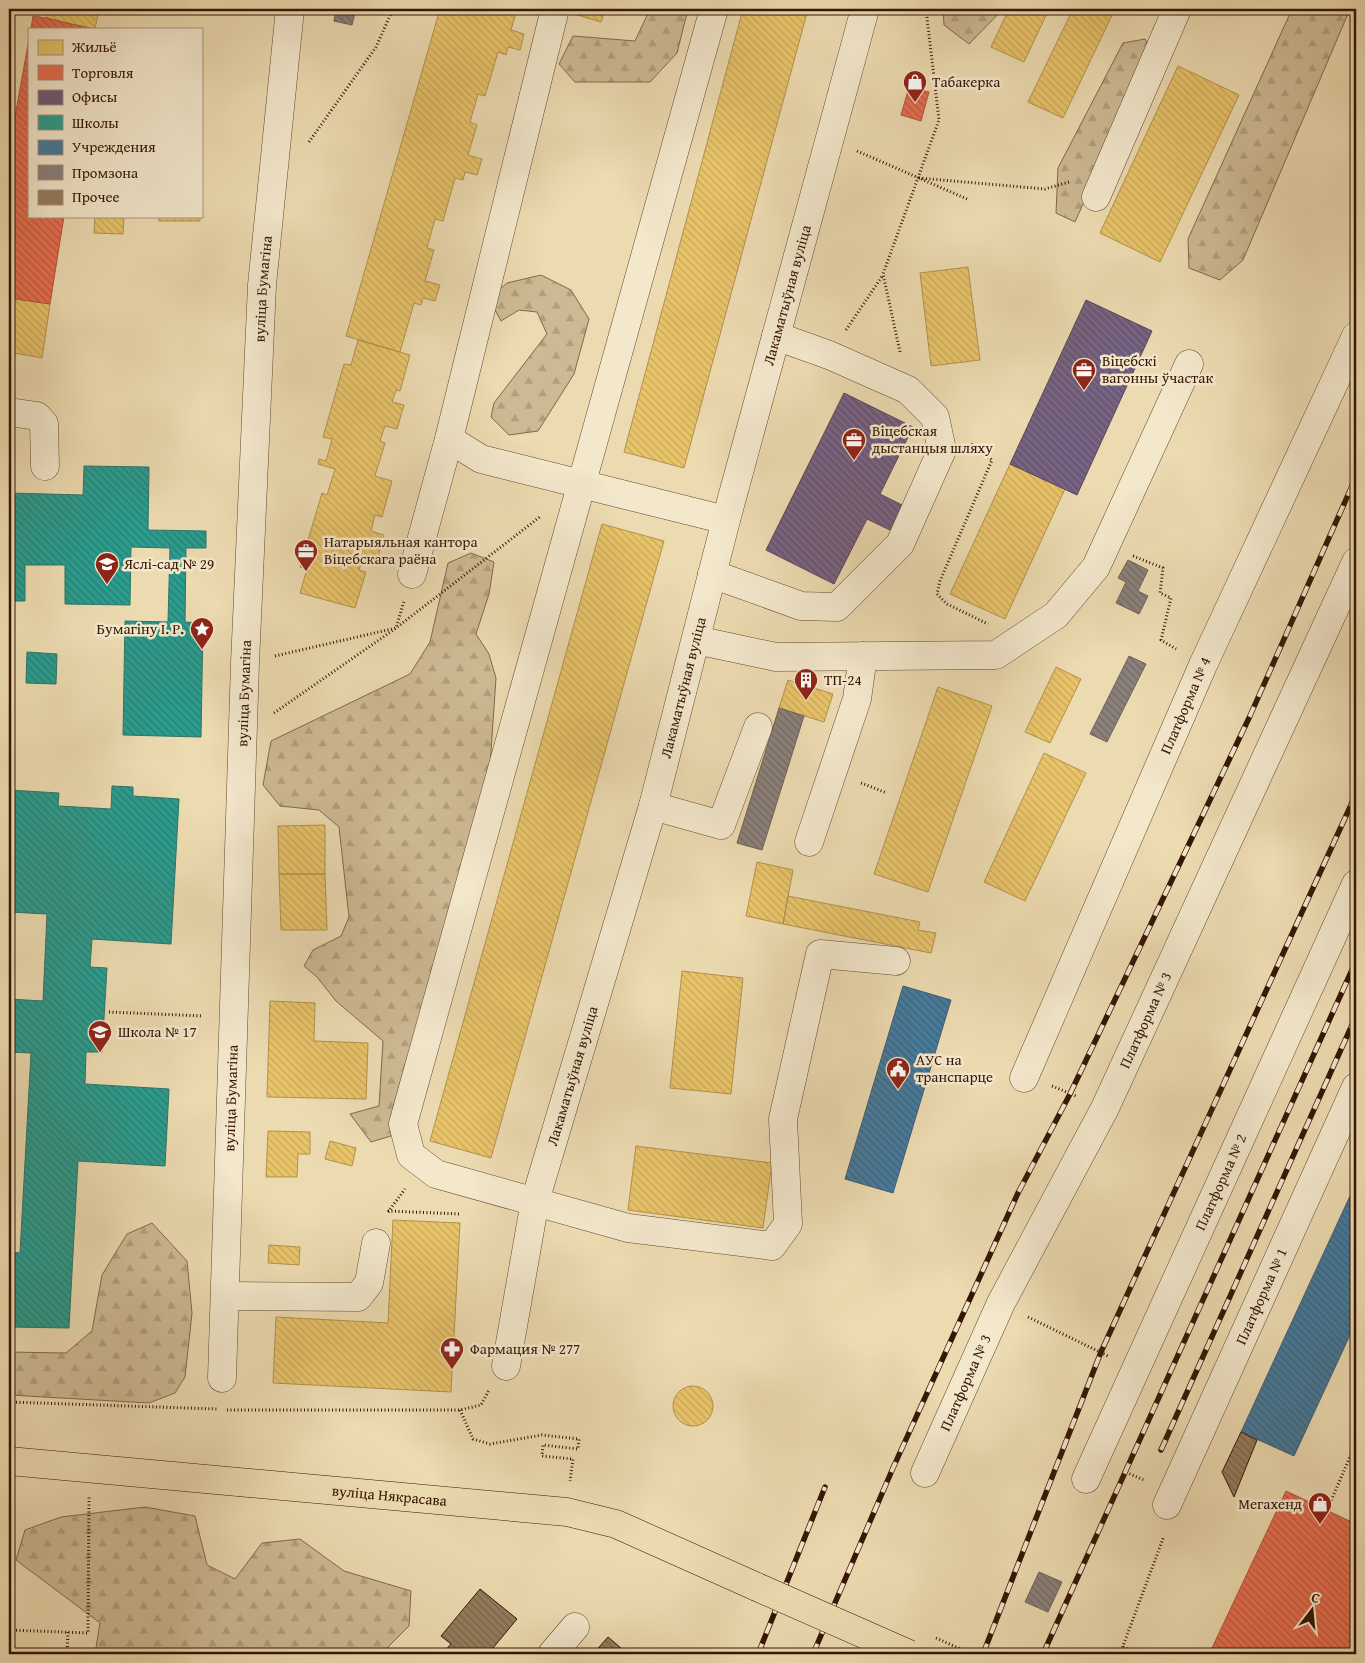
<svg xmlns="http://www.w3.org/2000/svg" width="1365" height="1663" viewBox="0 0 1365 1663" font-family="'Gentium Book Plus',serif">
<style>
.forest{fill:url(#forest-firs);stroke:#82684b}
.homes{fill:url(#homes-back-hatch);stroke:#b3904b}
.shops{fill:url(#shops-back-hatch);stroke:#b2543a}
.offices{fill:url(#offices-back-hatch);stroke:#5c4556}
.schools{fill:url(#schools-back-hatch);stroke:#2e7465}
.public{fill:url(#public-back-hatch);stroke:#405d6f}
.industry{fill:url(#industry-back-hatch);stroke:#716158}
.building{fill:url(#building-back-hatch);stroke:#361603}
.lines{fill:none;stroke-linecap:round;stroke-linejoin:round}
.minor-casing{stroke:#64472e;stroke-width:29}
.major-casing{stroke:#361603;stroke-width:29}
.path{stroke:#361603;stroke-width:3;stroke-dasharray:1 2.5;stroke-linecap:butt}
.minor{stroke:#f3e7cc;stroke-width:28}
.major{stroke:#ecdab0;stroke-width:28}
.rail-casing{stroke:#361603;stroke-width:5.5}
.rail{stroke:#f3e7cc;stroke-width:4;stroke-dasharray:11;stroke-linecap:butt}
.major-bridge-casing{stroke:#361603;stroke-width:29;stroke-linecap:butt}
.path-bridge{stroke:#361603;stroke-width:3;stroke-dasharray:1 2.5;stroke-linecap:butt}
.major-bridge{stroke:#ecdab0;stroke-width:28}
.labels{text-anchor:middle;stroke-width:5;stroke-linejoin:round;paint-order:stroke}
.poi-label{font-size:15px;fill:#361603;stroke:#f3e7cc;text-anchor:start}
.street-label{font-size:15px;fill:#361603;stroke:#f3e7cc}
</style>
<defs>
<pattern id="forest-firs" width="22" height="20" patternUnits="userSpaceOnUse" patternTransform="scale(1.25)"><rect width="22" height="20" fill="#cdb993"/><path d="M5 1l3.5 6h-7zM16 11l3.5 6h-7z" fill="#b19e7d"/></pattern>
<pattern id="homes-back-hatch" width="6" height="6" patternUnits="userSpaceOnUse" patternTransform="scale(1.25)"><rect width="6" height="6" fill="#e9c46a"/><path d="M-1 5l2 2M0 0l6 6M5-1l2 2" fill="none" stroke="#c8a85a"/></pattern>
<pattern id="shops-back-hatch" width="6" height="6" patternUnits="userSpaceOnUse" patternTransform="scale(1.25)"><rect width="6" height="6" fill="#e76f51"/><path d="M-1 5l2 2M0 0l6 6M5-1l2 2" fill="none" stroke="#bc5a41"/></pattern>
<pattern id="offices-back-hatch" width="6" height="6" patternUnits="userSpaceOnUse" patternTransform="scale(1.25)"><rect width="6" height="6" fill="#6d597a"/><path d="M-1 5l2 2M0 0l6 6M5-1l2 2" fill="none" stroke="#827188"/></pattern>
<pattern id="schools-back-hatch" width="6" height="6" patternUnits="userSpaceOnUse" patternTransform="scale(1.25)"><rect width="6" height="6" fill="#2a9d8f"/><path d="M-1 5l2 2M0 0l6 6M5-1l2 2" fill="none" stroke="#257f73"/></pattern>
<pattern id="public-back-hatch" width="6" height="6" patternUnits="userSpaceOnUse" patternTransform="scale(1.25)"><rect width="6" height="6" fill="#457b9d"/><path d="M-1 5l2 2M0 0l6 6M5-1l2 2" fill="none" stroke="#3a647e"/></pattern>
<pattern id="industry-back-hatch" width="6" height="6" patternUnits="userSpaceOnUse" patternTransform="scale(1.25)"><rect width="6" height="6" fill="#8a817c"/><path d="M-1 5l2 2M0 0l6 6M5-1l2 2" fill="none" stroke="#726963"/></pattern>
<pattern id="building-back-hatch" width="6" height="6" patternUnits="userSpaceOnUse" patternTransform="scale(1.25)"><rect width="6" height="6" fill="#957c5d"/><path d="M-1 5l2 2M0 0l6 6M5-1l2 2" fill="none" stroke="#7a654b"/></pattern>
</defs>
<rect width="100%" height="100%" fill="#ecdab0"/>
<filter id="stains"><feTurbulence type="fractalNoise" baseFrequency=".004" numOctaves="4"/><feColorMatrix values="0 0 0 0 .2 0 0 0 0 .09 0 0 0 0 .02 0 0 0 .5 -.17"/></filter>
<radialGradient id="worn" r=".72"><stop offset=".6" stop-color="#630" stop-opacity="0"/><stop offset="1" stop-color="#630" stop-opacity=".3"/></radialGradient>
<path class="forest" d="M650,9h38l-11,44 -27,29h-75l-16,-18 14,-28 62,5z
M943,9h60l-34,35 -25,-19z
M1292,9h58l-107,251 -23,20 -31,-12 -1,-29z
M1145,39l6,11 -76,172 -19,-9 2,-45 65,-125z
M541,275l30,15 18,29 -15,55 -36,57 -29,4 -18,-18 3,-14 53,-69 -10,-22 -18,-2 -18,11 -8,-15 1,-12 13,-11z
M471,553l23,9 -5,32 -13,40 13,20 7,24 -6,88 -90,341 -9,29 -20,6 -21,-28 29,-8 4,-65 -47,-40 -19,-24 -13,-11 9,-16 28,-14 8,-19 -10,-90 -20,-17 -39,-4 -17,-21 8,-44 139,-67 20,-32 18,-79z
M152,1223l35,38 5,52 -7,64 -10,16 -26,10 -140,-8v-43l57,1 26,-22 10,-56 25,-41z
M145,1507l50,9 12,49 28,14 27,-36 38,-4 44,32 67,20 -2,35 -28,28 -58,-4 -3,4h-225l5,-31 -84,-63 9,-30 36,-13z"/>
<path class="homes" d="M47,9h52l-4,20 -49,-11z
M440,9h77l-6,21 13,4 -4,16 -12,-3 -2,8 -8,-3 -13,44 -7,-2 -8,28 7,3 -9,30 14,4 -5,16 -12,-3 -2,8 -8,-2 -12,43 -8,-2 -8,29 7,2 -9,31 15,4 -5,16 -12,-3 -2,7 -7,-2 -14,49 -54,-16z
M575,9h30l-4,13 -27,-8z
M743,9h65l-124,459 -60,-16z
M1009,9h40l-25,53 -33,-15z
M1073,9h42l-52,109 -35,-16z
M1178,66l61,29 -79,167 -60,-29z
M95,216h29l-1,18 -29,-1z
M159,216h41v5h-41z
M968,267l12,93 -49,6 -11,-93z
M9,298l41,6 -8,54 -33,-6z
M358,340l52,15 -10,36 -4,-1 -4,12 12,3 -7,24 -12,-3 -5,15 5,2 -10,33 17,5 -10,36 -7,-2 -4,16 13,4 -7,26 -14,-4 -4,13 7,2 -11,36 -55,-15 7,-24 -7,-2 22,-74 5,2 8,-26 -17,-5 1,-5 7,2 6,-22 -9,-2 21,-73 7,1z
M1010,464l55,25 -60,130 -55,-25z
M602,524l62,17 -173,617 -61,-17z
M1056,667l25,12 -31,64 -25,-11z
M788,680l45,14 -9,28 -45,-14z
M938,687l54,19 -64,186 -54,-18z
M1044,753l42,20 -61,128 -41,-19z
M325,825v49h-46l-1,-48z
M757,862l36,8 -10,54 -37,-8z
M279,874h46l2,56h-46z
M788,896l132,26 -2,8 18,3 -5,20 -148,-29z
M682,971l61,7 -12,116 -61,-6z
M270,1001l45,2 -1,38 54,2 -2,56 -99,-2z
M268,1131l42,1v22h-12l-1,23h-31z
M330,1141l26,7 -4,18 -27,-7z
M636,1146l136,17 -9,65 -135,-18z
M393,1220l67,3 -9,169 -178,-9 3,-66 112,6z
M269,1245l31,2 -1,18 -31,-2z
M673 1406a20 20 0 1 1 40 0a20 20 0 1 1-40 0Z"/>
<path class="shops" d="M33,16l13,2 46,11h-61z
M29,39v177h35l-14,88 -41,-6v-148z
M909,87l20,5 -8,29 -20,-6z
M1286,1491l70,33v130h-130l-14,-6z"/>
<path class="offices" d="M1086,300l66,31 -75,164 -67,-31z
M844,393l69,34 -33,67 26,13 -12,25 -27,-13 -33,65 -68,-34z"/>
<path class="schools" d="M84,466l65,1 -1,63 58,1v17h-20l-1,74 18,1 -2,114 -78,-2 2,-114 43,1 2,-74 -39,-1 -1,58 -65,-1v-39h-40v36h-16v-108l74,2z
M27,652l30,2 -1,30 -30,-1z
M112,786l21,1v9l46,3 -8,145 -79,-5 -2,28 17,1 -5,84h-16l-1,32 84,5 -4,77 -87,-5 -9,167 -60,-1v-75l11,1 11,-200 -22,-1v-53l34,2 4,-87 -38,-2v-122l50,3 -1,13 53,3z"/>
<path class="public" d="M903,986l48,14 -58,193 -48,-14z
M1356,1183v139l-62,134 -53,-24z"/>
<path class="industry" d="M336,9h20l-4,16 -18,-4z
M1128,560l20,10 -10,21 10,5 -9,18 -23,-11 10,-21 -8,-4z
M1129,656l17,8 -39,78 -17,-8z
M779,708l25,8 -42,134 -25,-7z
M1039,1572l23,10 -14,30 -23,-10z"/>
<path class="building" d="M1241,1432l16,8 -23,57 -12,-25z
M480,1589l37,30 -29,35h-46l9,-10 -10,-8z
M608,1637l20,17h-35z"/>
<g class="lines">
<g class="minor-casing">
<g id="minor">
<path d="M555,9l-106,430 32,20 245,61"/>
<path d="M714,9l-311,1115 8,31 25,19 192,54 144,18 16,-22 -5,-105 37,-165 76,7"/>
<path d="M1096,197l81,-188"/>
<path d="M9,412l28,4 7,8 1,42"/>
<path d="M412,574l37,-135"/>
<path d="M712,574l89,32 36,1 63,-63 42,-94 -7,-33 -27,-27 -79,-35 -53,-19"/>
<path d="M696,640l80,17 220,-2 60,-40 40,-48 93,-203"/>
<path d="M653,806l68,19 37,-98"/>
<path d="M809,842l48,-143 6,-43"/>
<path id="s1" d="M1024,1078l179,-413 153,-329"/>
<path d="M225,1296l133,1 11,-14 7,-40"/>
<path id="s2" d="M506,1366l29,-165 118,-395 73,-286 139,-511"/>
<path id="s3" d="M222,1378l23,-715 17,-378 28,-276"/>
<path id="s4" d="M925,1473l76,-170 104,-195 251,-546"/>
<path id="s5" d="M1086,1479l270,-595"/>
<path id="s6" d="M1167,1505l189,-418"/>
<path d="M552,1654l23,-27"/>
</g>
</g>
<g class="major-casing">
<g id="major">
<path id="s7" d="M9,1461l558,51 49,12 141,63"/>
</g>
</g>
<path class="path" d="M309,142l67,-95 17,-38
M857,151l110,48
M919,178l126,11 24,-7
M846,330l37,-55
M900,352l-17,-78 56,-154 -13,-111
M971,444l21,16 -52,121 -3,13 10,10 41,20
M1133,556l30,12 -3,25 11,5 -10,42 15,9
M275,656l121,-28 8,-27
M274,713l122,-85 145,-112
M861,783l26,10
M109,1012l94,4
M1052,1086l24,10
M388,1211l72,3
M388,1212l17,-23
M1028,1317l80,39
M9,1402l208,7
M227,1410h233l21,-5 8,-15
M460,1410l13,29 17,5 52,-9 37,4 -1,10 -35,-4 -1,11 31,3 -3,22
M1123,1471l21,9
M1327,1510l29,-67
M9,1630l79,3 1,-136
M1123,1647l16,7
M67,1654l1,-22
M1120,1654l44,-118"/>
<use href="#minor" class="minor"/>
<use href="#major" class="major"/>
<g class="rail-casing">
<path id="rail" d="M1161,1450l195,-434
M758,1654l67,-167
M813,1654l80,-186 125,-275 52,-99 179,-376 107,-241
M983,1654l118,-302 255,-558
M1043,1654l313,-693"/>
</g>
<use href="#rail" class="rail"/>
<g class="major-bridge-casing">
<path id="major-bridge" d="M757,1587l152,67"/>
</g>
<path class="path-bridge" d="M936,1638l36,16"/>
<use href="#major-bridge" class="major-bridge"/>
</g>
<defs>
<g id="shop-pin" transform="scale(1.25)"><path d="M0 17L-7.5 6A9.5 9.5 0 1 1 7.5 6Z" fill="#8f2418" stroke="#f3e7cc"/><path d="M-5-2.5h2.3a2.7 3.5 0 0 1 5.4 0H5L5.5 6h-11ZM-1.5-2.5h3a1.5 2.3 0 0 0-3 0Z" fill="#fff"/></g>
<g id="office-pin" transform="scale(1.25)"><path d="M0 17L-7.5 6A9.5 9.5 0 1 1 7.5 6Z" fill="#8f2418" stroke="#f3e7cc"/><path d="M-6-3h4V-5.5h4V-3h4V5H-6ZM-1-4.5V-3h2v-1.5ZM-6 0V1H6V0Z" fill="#fff"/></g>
<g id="school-pin" transform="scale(1.25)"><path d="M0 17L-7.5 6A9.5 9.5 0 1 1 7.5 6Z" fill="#8f2418" stroke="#f3e7cc"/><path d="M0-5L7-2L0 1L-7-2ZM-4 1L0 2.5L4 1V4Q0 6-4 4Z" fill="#fff"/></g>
<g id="sight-pin" transform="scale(1.25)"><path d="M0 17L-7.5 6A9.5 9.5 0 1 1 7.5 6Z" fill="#8f2418" stroke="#f3e7cc"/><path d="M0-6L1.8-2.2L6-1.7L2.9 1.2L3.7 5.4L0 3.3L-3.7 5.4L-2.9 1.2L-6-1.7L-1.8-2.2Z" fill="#fff"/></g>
<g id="building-pin" transform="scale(1.25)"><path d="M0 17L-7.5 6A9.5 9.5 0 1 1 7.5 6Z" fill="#8f2418" stroke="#f3e7cc"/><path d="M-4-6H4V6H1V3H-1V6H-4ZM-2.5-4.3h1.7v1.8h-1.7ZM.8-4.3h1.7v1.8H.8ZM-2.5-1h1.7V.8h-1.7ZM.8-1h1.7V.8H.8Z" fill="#fff"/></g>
<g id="civic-pin" transform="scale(1.25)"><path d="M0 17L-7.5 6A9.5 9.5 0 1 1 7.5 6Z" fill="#8f2418" stroke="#f3e7cc"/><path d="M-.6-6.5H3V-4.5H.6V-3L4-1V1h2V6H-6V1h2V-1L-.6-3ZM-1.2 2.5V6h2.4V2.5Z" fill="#fff"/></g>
<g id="pharmacy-pin" transform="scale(1.25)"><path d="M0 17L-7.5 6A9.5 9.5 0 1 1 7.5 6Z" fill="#8f2418" stroke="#f3e7cc"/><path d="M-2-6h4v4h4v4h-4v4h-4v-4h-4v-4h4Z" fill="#fff"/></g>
</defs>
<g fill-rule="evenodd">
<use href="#shop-pin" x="915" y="82"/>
<use href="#office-pin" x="1084" y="370"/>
<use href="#office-pin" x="854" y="440"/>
<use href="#office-pin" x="306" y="551"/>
<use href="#school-pin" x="107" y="564"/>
<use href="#sight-pin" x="202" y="629"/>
<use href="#building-pin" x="806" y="680"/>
<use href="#school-pin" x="100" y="1032"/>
<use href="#civic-pin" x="898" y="1069"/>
<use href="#pharmacy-pin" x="452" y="1349"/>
<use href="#shop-pin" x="1320" y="1504"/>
</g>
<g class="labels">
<g class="poi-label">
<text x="932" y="87">Табакерка</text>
<text x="1102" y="366">Віцебскі<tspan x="1102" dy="17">вагонны ўчастак</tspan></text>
<text x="872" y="436">Віцебская<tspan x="872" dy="17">дыстанцыя шляху</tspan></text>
<text x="324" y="547">Натарыяльная кантора<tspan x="324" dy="17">Віцебскага раёна</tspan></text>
<text x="124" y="569">Яслі-сад № 29</text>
<text x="184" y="634" text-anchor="end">Бумагіну І. Р.</text>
<text x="824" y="685">ТП-24</text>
<text x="118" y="1037">Школа № 17</text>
<text x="916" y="1065">АУС на<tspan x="916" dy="17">транспарце</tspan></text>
<text x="470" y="1354">Фармация № 277</text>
<text x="1302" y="1509" text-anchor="end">Мегахенд</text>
</g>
<g class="street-label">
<text dy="5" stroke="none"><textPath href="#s3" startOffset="1090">вуліца Бумагіна</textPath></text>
<text dy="5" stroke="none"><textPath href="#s2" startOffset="1108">Лакаматыўная вуліца</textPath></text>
<text dy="5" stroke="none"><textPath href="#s2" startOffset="702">Лакаматыўная вуліца</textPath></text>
<text dy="5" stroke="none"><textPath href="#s3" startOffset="685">вуліца Бумагіна</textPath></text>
<text dy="5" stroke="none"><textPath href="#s1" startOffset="406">Платформа № 4</textPath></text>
<text dy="5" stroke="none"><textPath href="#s4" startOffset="504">Платформа № 3</textPath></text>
<text dy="5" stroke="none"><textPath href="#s2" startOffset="298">Лакаматыўная вуліца</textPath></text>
<text dy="5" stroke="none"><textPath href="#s3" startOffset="280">вуліца Бумагіна</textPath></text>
<text dy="5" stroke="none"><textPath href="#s5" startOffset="326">Платформа № 2</textPath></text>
<text dy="5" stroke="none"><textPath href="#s6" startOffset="229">Платформа № 1</textPath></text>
<text dy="5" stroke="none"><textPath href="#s4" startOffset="99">Платформа № 3</textPath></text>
<text dy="5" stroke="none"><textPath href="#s7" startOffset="382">вуліца Някрасава</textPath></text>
</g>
</g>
<rect width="1365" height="1663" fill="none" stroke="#ecdab0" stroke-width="30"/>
<rect x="10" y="10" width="1345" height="1643" fill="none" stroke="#361603" stroke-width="2.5"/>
<rect x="15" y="15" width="1335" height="1633" fill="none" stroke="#361603"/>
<rect x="28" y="28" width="175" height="190" fill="#f3e7cc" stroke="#a7937c"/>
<rect x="38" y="40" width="25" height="15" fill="#e9c46a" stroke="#a7937c"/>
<text x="72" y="52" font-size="15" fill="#361603">Жильё</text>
<rect x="38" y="65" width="25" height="15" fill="#e76f51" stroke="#a7937c"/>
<text x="72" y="78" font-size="15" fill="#361603">Торговля</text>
<rect x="38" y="90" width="25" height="15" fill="#6d597a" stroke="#a7937c"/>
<text x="72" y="102" font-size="15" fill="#361603">Офисы</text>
<rect x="38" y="115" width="25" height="15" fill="#2a9d8f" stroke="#a7937c"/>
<text x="72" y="128" font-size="15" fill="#361603">Школы</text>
<rect x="38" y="140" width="25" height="15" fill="#457b9d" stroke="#a7937c"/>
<text x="72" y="152" font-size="15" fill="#361603">Учреждения</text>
<rect x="38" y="165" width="25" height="15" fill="#8a817c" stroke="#a7937c"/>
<text x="72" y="178" font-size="15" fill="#361603">Промзона</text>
<rect x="38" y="190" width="25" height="15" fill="#957c5d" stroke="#a7937c"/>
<text x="72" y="202" font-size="15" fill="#361603">Прочее</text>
<g transform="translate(1312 1610) rotate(16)" stroke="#f3e7cc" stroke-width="4" paint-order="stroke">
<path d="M0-4L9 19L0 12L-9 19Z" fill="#361603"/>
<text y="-8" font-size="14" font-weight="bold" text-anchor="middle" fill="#361603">С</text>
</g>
<rect width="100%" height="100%" filter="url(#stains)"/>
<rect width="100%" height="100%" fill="url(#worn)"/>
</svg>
